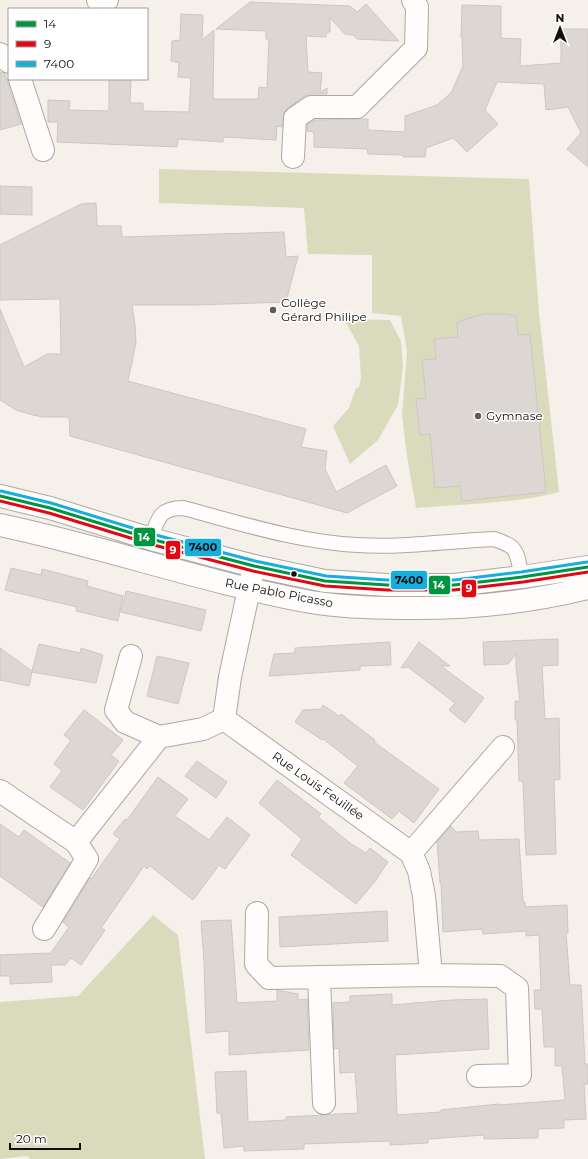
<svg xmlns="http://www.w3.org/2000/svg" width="588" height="1159" viewBox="0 0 588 1159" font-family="Montserrat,sans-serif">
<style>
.green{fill:#d9dbbc}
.building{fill:#ddd7d3;stroke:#ccc7c4}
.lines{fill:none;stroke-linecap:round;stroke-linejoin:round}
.service-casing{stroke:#aca8a3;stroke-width:16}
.minor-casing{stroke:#aca8a3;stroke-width:24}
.tertiary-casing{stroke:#aca8a3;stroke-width:24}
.service{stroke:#fefdfc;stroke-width:14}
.minor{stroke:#fefdfc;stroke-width:22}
.tertiary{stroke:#fefdfc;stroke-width:22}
.bus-1-casing{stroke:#fff;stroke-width:6}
.bus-2-casing{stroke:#fff;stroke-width:6}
.bus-3-casing{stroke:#fff;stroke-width:6}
.bus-1{stroke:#009640;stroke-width:3}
.bus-2{stroke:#e30613;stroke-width:3}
.bus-3{stroke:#16afdc;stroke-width:3}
.poi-dot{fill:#615c58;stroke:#fff;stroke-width:1.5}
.bus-dot{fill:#110d0a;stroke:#fff;stroke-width:1.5}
.labels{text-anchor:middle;stroke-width:3;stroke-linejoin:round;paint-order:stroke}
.poi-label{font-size:12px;fill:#110d0a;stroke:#fff;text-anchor:start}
.street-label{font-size:12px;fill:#110d0a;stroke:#fff}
.line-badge{stroke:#fff;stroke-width:1.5}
.badge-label{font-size:11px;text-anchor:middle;font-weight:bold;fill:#fff}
.pale-badge-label{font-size:11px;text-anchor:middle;font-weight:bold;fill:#111}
</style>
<rect width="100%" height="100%" fill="#f6f0ea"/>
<path class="green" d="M159,169l370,10 10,134 20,179c-46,12 -96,12 -143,16l-9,-52 -5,-40 5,-65 -6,-35 -29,-3v-58l-64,-1 -4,-46 -145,-5z
M344,319l46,1 11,21 2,26 -5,38 -20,35 -28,24 -17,-38 16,-18 7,-20 3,-1 2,-9 -2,-32z
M153,915l25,20 27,224h-175l-2,-3 -28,3v-157l78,-6z"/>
<path class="building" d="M250,2l100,4 7,6 9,-8 33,37 -42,-2 -4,-4 -8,-1 -15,-16v14h-3l-1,5 -20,-1 2,36 14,1 -2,20 7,-5v6h-16l-7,2 -16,12 -4,4 -2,15 -5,-1 -1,14 -53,-3v5l-45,-3 -1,8 -120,-5 1,-20h-10v-22l22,1 -1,9 38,1 2,-1v-31h22l-1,24h13v8l46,1 2,-34 -13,-1 1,-14 -8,-2 1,-20 8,-1 1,-26 22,1 -1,25 12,-10 -1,69h45l1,-12 8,1 2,-49h-3v-8l-50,-2z
M462,5l39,1v32l20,1 -1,27 41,-3v-34h27v138l-21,-18 14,-16 -13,-26 -22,3 -2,-26 -47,-2 -12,28 13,14 -31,28 -14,-14 -27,10 -1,9h-22v-2l-35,-1 -1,-5 -53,-2v-15l-7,-1v-6l8,-5 53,-1v11l37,2v-16l32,-11 14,-12 12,-27 -1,-29h-1z
M3,72l2,2 16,50 -21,6v-57z
M0,186l32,1v28l-32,-1z
M96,203l1,23h24l1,11 162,-5 2,25 12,-1 -12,46 -88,3h-66l3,20 1,18 -8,38 178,48 -5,18 26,4 -2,18 11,23 50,-27 11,21 -50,27 -277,-77 -1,-19h-26l-10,-2 -17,-5 -16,-10v-91l24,58 23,-13h14l-1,-55 -60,1v-55l81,-41z
M485,314h20l11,2 2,19 12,-1 16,158 -84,9 -2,-15 -25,2 -5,-54 -10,1 -4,-36 10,-1 -4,-38 14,-1 -2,-20 24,-2 -1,-14 9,-4z
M11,568l30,7 1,-6 46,12 -1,5 36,10 -5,25 -42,-10 1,-4 -72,-17z
M126,591l80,19 -5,21 -80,-19z
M558,639v26l-16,1 3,53 14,-1 1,61 -6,1 2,74 -30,1 -3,-74h-4l-2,-61h-2v-19h5l-4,-34v-13l-8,10 -24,1 -1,-23z
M390,642l1,23 -31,1v4l-91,6 5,-22 21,-1v-5z
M419,642l31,24h-9l43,32 -19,25 -16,-13 6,-7 -47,-36 -7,1z
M39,644l41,9 1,-5 22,7 -7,28 -64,-11 -3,14 -29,-6v-32l32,23z
M157,656l32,7 -11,41 -31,-8z
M323,705l16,11 2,-2 34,26 -1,2 65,47 -25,34 -15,-12 -7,8 -48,-36 14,-17 -35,-27 -1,1 -27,-18 8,-12 18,-1z
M84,710l39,30 -12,15 8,6 -36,49 -33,-23 12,-16 -8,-7 17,-24 -7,-5z
M197,761l30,21 -11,16 -31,-22z
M158,777l30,22 -13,17 34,24 18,-23 23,18 -25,34 -6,-4 -26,35 -43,-34 -3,3 -3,-3 -43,62 4,2 -24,35 -10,-7 -6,7h-14l1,17 -42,2v-8h-10v-21l49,-2 1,1 19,-27 -6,-5 27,-44 1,1 29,-40 -7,-5 12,-15 2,1z
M277,780l44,34 -3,3 32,26 16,10 4,-5 18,14 -12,18 -20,24 -65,-49 11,-16 -43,-36z
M0,824l19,13 5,-7 46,33 -27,44 -43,-31z
M451,826l5,6 22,-1 1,9 40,-1 4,63h2v5l42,-2 1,28h-2l4,52h11l4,79h3v20h-4l2,35 -22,1v8l-26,1v9l-54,1v-4l-56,4v4l-38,2v-4l-86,3v5l-60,2v-5l-20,2 -3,-35h-4l-2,-41 31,-1 2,51 38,-2v-3l72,-4 -3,-41 -15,1 -1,-25 -5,1 -1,-46 17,-1v-6l42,-2v11l59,-5 36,-1 2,50 -94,6 2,60 44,-3v-2l58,-6v1l66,-5 -3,-34h-7v-19h-11l-2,-38h-7l-1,-19h7l-2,-55 -13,1v-5l-43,3 -1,-5 -39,3 -2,-49h-1l-3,-41z
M387,911l1,30 -108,6 -1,-30z
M231,920l6,83 40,-2v-11l21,4v6l9,-1 2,51 -80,5v-24l-23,2 -2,-72 -3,-40z"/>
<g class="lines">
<g class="service-casing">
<path id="service" d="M151,539c7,-20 8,-31 32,-31 57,15 115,34 174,37 46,3 92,-4 137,-6 26,8 22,14 28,38"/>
</g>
<g class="minor-casing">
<path id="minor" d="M98,0l2,1 7,-1
M0,54l9,8
M20,79l23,71
M293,157l2,-39 16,-11h46l59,-59 1,-41 -4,-7
M131,656l-15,54 9,12 34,15
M224,719l187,134 8,18 5,25 7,79 69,1 17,12 3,87 -42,1
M0,791l76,51 11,17 -43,70
M76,842l83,-105 44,-8 21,-10 6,-42 24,-111
M411,853l92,-106
M257,913l-1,51 13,14 162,-3
M319,977l5,126"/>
</g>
<g class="tertiary-casing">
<path id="tertiary" d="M0,496l50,12 101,31 103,27 71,15 62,4h67l68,-8 66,-10
M0,525c105,22 206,58 311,77 30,5 61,6 91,6 63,1 125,-5 186,-20"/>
</g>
<use href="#service" class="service"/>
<use href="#minor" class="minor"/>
<use href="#tertiary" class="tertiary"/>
<g class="bus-1-casing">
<path id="bus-1" d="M0,496l50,12 101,31 103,27 71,15 62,4h67l68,-8 66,-10"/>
</g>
<g class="bus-2-casing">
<path id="bus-2" d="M0,501l49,12 101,31 103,27 72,15 62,4h67l69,-8 65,-10"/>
</g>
<g class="bus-3-casing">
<path id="bus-3" d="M1,491l50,12 101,31 103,27 71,15 61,4h67l67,-8 66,-10"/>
</g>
<use href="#bus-1" class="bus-1"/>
<use href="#bus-2" class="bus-2"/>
<use href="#bus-3" class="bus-3"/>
</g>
<g class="poi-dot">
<circle cx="273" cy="310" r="4"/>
<circle cx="478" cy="416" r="4"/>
</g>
<circle class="bus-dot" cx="294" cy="574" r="3.5"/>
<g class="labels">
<g class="poi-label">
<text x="281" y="307">Collège<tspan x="281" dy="14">Gérard Philipe</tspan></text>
<text x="486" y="420">Gymnase</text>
</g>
<g class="street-label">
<text transform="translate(279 593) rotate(11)" y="4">Rue Pablo Picasso</text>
<text transform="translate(318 786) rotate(35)" y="4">Rue Louis Feuillée</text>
</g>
</g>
<g class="line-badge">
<rect x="133" y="527" width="23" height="20" rx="4" fill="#009640"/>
<rect x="184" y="538" width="38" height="19" rx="4" fill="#16afdc"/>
<rect x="165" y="540" width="16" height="20" rx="4" fill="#e30613"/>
<rect x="390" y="570" width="38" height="20" rx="4" fill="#16afdc"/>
<rect x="428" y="575" width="23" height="20" rx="4" fill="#009640"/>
<rect x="461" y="579" width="16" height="19" rx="4" fill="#e30613"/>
</g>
<g class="badge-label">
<text x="144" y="541">14</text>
<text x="173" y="554">9</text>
<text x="439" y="589">14</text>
<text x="469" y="592">9</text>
</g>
<g class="pale-badge-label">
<text x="203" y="551">7400</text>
<text x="409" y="584">7400</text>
</g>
<rect x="8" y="8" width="140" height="72" fill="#ffffff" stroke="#a09e9d"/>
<rect x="16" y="21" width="20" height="6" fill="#009640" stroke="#a09e9d"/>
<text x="44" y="28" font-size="12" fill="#110d0a">14</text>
<rect x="16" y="41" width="20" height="6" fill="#e30613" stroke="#a09e9d"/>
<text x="44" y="48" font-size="12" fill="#110d0a">9</text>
<rect x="16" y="61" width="20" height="6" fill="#16afdc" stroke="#a09e9d"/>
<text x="44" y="68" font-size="12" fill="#110d0a">7400</text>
<g transform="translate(560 28)" stroke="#ffffff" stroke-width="3" paint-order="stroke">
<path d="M0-3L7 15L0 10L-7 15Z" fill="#110d0a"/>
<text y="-6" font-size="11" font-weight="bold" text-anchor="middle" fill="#110d0a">N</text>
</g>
<path d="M10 1143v6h70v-6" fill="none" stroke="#110d0a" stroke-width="2"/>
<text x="16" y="1143" font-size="12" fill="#110d0a" stroke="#ffffff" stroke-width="3" paint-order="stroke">20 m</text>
</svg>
